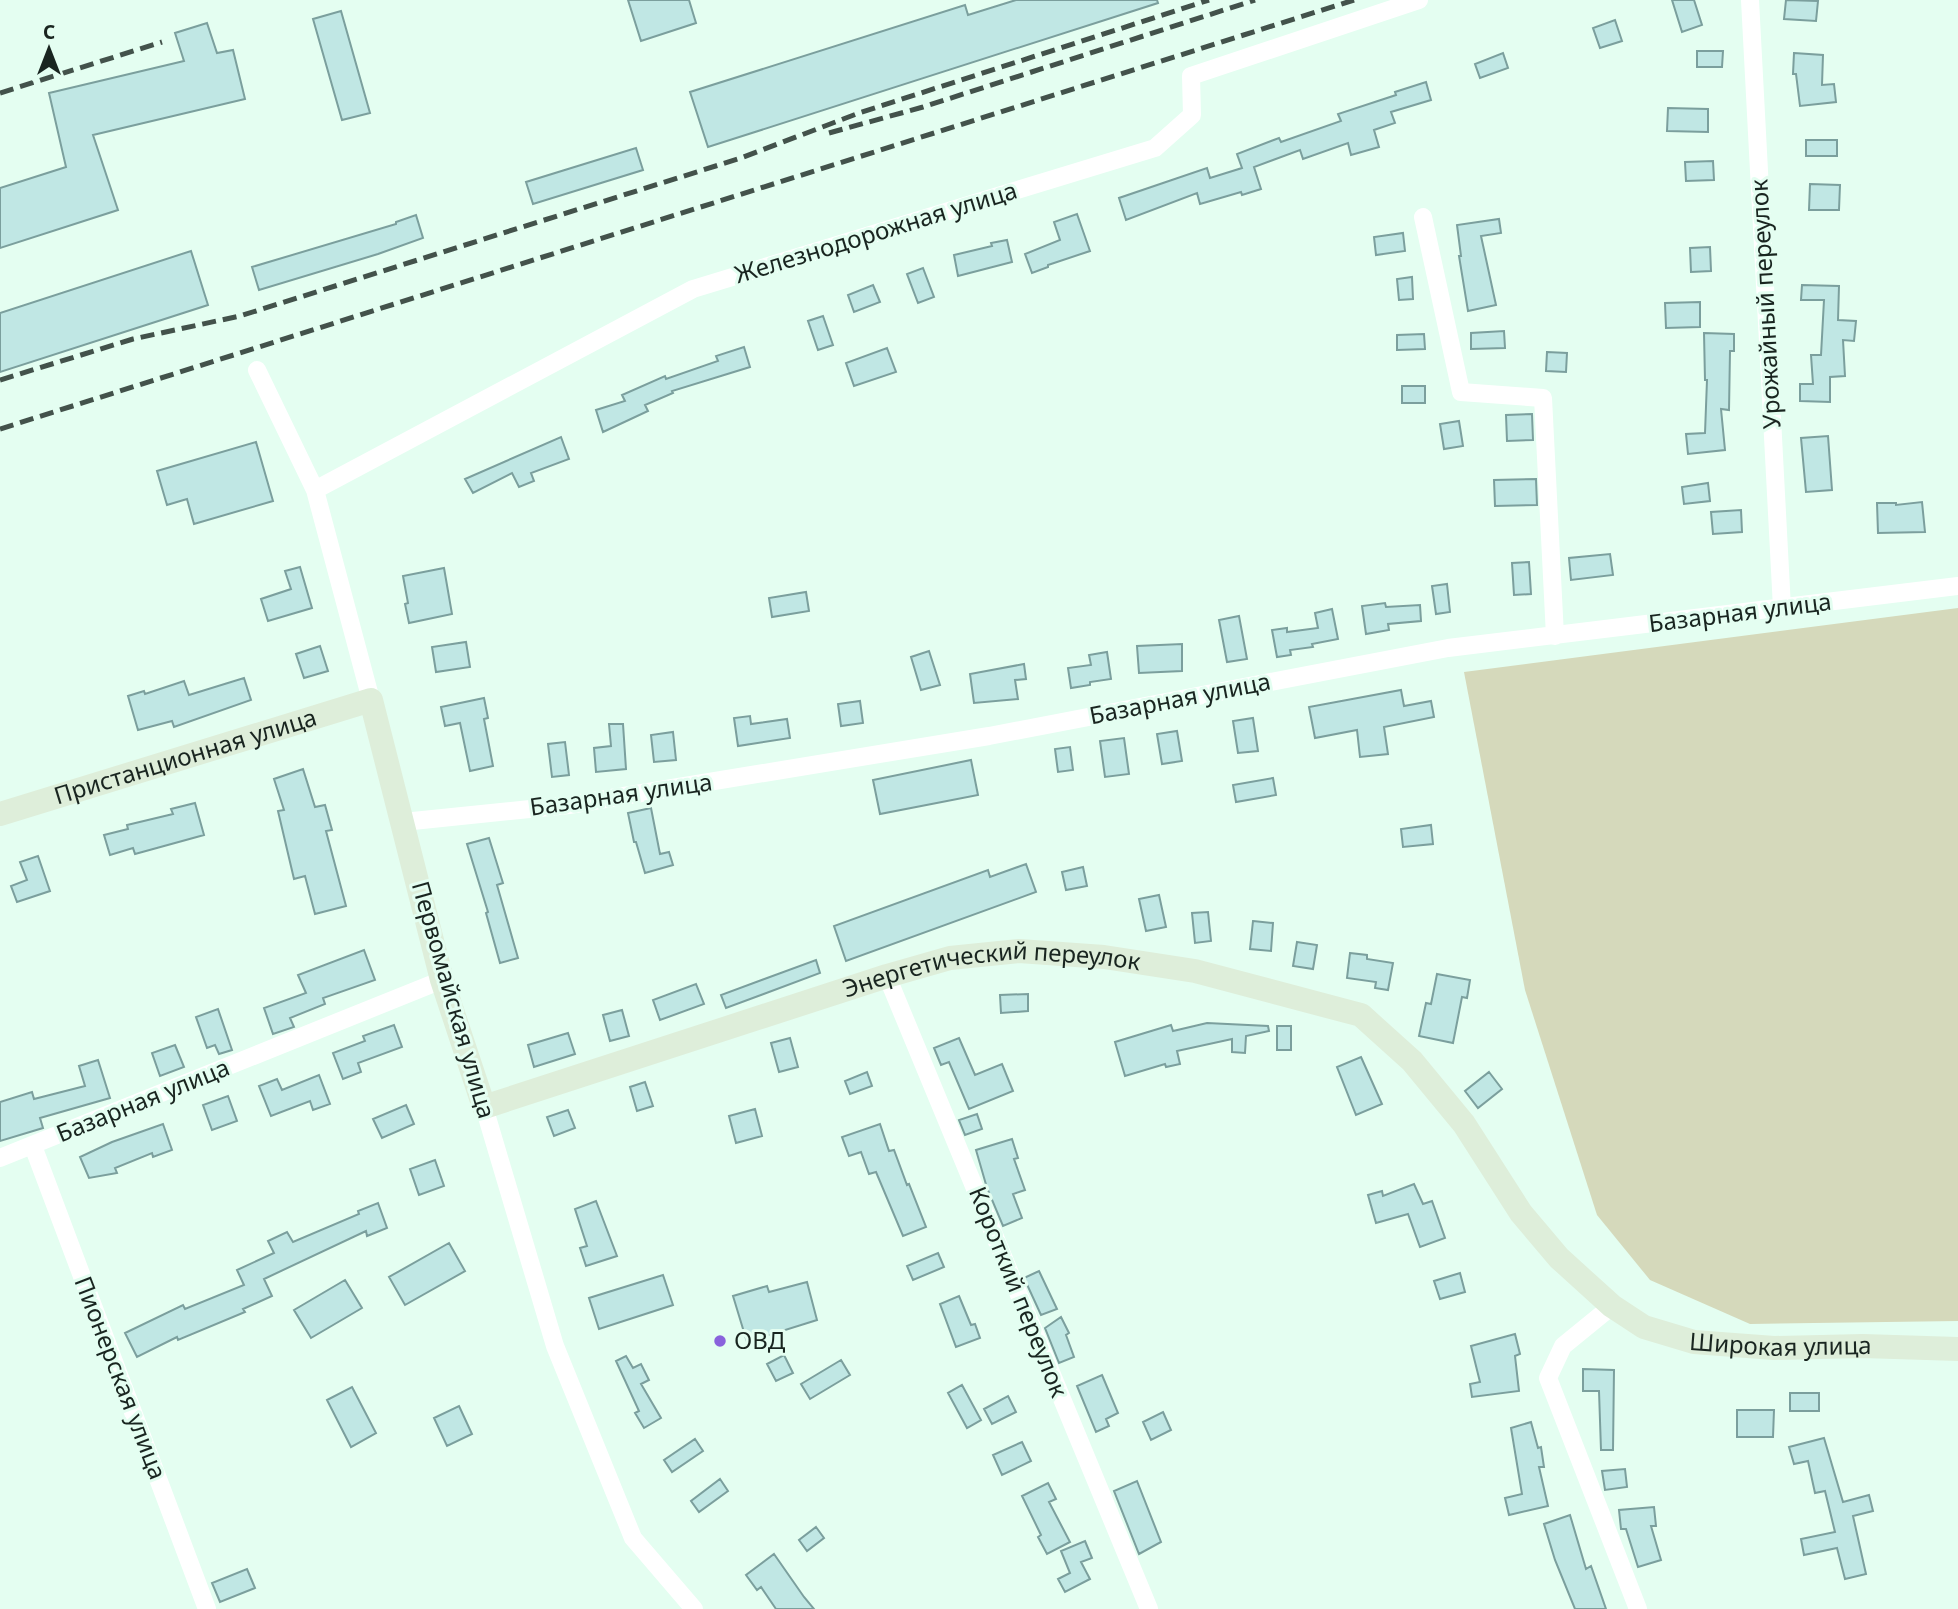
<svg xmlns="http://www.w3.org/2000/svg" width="1958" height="1609" viewBox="0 0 1958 1609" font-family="'Noto Sans',sans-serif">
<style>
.green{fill:#d5d9bb}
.building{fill:#c0e7e4;stroke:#7b9f9d;stroke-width:2}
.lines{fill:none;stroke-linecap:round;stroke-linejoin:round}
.street{stroke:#fff;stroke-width:18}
.secondary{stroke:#deeeda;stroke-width:24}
.rail{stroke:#43524b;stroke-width:5;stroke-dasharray:14 7;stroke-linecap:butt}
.poi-dot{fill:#8962dc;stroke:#e4fef1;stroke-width:2.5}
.labels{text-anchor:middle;stroke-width:6;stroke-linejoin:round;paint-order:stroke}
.street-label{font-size:24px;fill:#192520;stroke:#e4fef1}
.poi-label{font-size:24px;fill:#192520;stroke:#e4fef1;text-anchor:start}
</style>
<rect width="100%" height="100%" fill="#e4fef1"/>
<path class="green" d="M1958,608v713l-208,3 -100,-44 -53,-65 -72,-225 -61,-318z"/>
<path class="building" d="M628,0h61l7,23 -55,18z
M1016,0h141l1,3 -450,144 -18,-55 275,-87 3,10z
M1672,0h22l8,25 -20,7z
M1786,0l32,1 -2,20 -32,-2z
M341,11l29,102 -28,7 -29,-101z
M1615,20l7,21 -22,7 -7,-20z
M207,23l10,30 16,-3 12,49 -152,36 25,75 -118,38v-60l66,-21 -17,-74 135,-32 -9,-28z
M1697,51h26l-1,16h-25z
M1503,53l5,15 -28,10 -5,-14z
M1794,53l29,2 -1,30 12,-1 2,18 -36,4 -4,-32h-3z
M1426,82l5,18 -40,12 4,11 -21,7 5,17 -28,8 -3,-12 -45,16 -3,-9 -46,17 7,22 -19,6 -1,-3 -41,12 -3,-11 -71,27 -7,-22 88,-30 3,10 32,-10 -5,-14 42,-16 2,4 60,-21 -3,-7 58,-19 -1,-3z
M1668,108l40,1v23l-41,-1z
M1806,140h31v16h-31z
M636,148l7,22 -110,34 -7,-22z
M1713,161l1,19 -28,1 -1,-19z
M1810,184l30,1 -1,25h-30z
M1077,214l13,37 -42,14v2l-16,6 -7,-19 35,-14 -6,-18z
M416,215l7,23 -45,16 -119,36 -7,-23 144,-43v-2z
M1499,219l2,14 -20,3 15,69 -28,6 -9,-55h2l-4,-31z
M1403,233l2,18 -29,4 -2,-18z
M1007,240l5,22 -54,14 -4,-21 38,-9 -1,-3z
M1710,247l1,24 -20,1 -1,-24z
M191,251l17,54 -208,67v-59z
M923,268l11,29 -16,6 -11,-29z
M1412,277l1,22 -14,1 -2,-21z
M873,285l7,17 -26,10 -6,-17z
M1802,285l37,1 -1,34 18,1 -2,20 -11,-1 2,36 -15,1v25l-30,-1v-17h13l-2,-29h10l3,-55h-23z
M1700,302v25l-34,1 -1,-25z
M823,316l10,29 -15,5 -10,-29z
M1504,331l1,17 -34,1v-16z
M1704,333l30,1v17h-4l-1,59 -8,-1 4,41 -37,4 -2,-20 19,-1 2,-53h-2z
M1424,334l1,15 -28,1v-15z
M744,347l6,20 -78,24 1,2 -28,12 3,6 -45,21 -7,-22 29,-9 -3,-6 43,-19 1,3 52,-18 -2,-5z
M887,348l9,24 -42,14 -8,-23z
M1547,352l20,1 -1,19 -20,-1z
M1402,386h23v17h-23z
M1532,414l1,26 -26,1 -1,-26z
M1459,421l4,25 -19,3 -4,-25z
M1828,436l4,54 -26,2 -5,-54z
M561,437l8,22 -38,14 3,8 -15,6 -7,-14 -39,20 -8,-14z
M256,442l17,59 -79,23 -7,-25 -20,6 -10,-34z
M1536,479l1,26 -42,1 -1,-26z
M1708,483l2,18 -26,3 -2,-17z
M1922,502l3,30 -47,1 -1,-30h19v2z
M1741,510l1,22 -29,2 -2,-22z
M1610,554l3,21 -42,5 -2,-22z
M1529,562l2,32 -17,1 -2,-32z
M300,567l12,41 -44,13 -7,-22 30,-10 -6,-18z
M444,568l8,46 -43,9 -4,-19 3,-1 -5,-27z
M1447,584l3,28 -14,2 -4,-28z
M806,592l3,19 -37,6 -3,-19z
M1385,603l1,4 34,-2 1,16 -33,3 1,6 -23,4 -4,-28z
M1332,609l6,30 -26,5 1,3 -23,3 1,5 -14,2 -5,-27 15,-2v4l31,-4 -3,-15z
M1239,616l8,43 -20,3 -8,-42z
M466,642l4,25 -34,5 -4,-25z
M1182,644v27l-43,2 -2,-27z
M320,646l8,25 -24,7 -8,-24z
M929,651l11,34 -19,5 -10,-33z
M1107,652l4,27 -21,3v3l-19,3 -3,-20 23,-3 -2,-10z
M1024,664l2,15 -11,1 3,19 -44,4 -4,-29z
M244,678l7,22 -77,27 -2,-6 -34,9 -10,-34 16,-5 1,3 39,-13 5,14z
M1401,690l3,16 27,-5 3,16 -50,10 4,27 -28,3 -3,-27 -42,8 -6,-31z
M484,698l4,20 -4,1 9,47 -23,5 -10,-48 -15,3 -4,-19z
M860,701l3,22 -22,3 -3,-22z
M750,716l1,8 36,-5 3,19 -52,8 -4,-28z
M1253,718l5,33 -20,2 -5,-32z
M609,724h14l3,45 -30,3 -2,-24 17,-2z
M1177,731l5,30 -20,3 -5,-30z
M673,732l3,28 -22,2 -3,-27z
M1124,738l5,36 -24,3 -5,-36z
M565,742l4,33 -17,2 -4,-33z
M1070,747l3,23 -15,2 -3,-23z
M971,760l7,35 -98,19 -7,-34z
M303,769l12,38 10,-2 7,25 -6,1 20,75 -31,8 -10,-38 -11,3 -16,-68 6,-1 -10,-31z
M1273,778l3,17 -40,7 -3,-17z
M195,803l9,32 -69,19 -2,-6 -23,7 -6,-20 24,-6 -1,-4 46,-11 -2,-5z
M651,808l9,46 9,-2 4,13 -28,8 -9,-31h-2l-6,-29z
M1431,825l2,19 -30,3 -2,-18z
M489,838l14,45 -6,2 21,73 -18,5 -14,-50 2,-1 -21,-68z
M38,856l12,35 -33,11 -6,-16 16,-6 -7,-18z
M1026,864l10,28 -190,69 -12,-35 154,-56 2,7z
M1083,867l4,19 -21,4 -4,-18z
M1159,895l7,32 -20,4 -7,-32z
M1208,912l3,29 -16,2 -3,-30z
M1253,921l20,2 -2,28 -21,-2z
M1297,942l20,3 -4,24 -20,-3z
M364,950l11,30 -52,18 2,6 -35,14 4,9 -21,7 -9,-26 42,-15 -8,-18z
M1350,953l17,2v4l26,4 -5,27 -13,-2 1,-6 -29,-4z
M816,960l4,13 -94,35 -5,-13z
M1437,974l33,6 -3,18 -5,-1 -9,46 -34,-7 7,-33 5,1z
M696,984l8,20 -44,16 -7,-20z
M1028,994v17l-27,2 -1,-18z
M218,1009l14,41 -13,4 -4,-9 -8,3 -11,-31z
M622,1010l7,26 -19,5 -7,-26z
M1207,1023l61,3 1,5 -23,5 -1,17 -13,-1v-13l-55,12 3,13 -14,3 -1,-3 -40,12 -10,-34 56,-17 2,6z
M394,1025l8,22 -44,16 3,9 -18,7 -10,-26 32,-12 -2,-5z
M1277,1026h14v24h-14z
M568,1033l7,21 -41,13 -6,-22z
M790,1038l8,29 -19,5 -8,-29z
M959,1038l16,37 27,-11 11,27 -44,18 -20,-47 -8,3 -7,-17z
M175,1045l9,22 -24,9 -8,-23z
M1361,1057l21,47 -26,11 -19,-48z
M98,1060l12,38 -70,20 3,10 -43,13v-39l32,-10 2,7 51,-13 -6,-20z
M867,1072l5,14 -22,8 -5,-13z
M1489,1072l13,17 -24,19 -13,-17z
M319,1075l11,29 -17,6 -3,-9 -39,15 -12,-30 18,-7 5,11z
M645,1082l8,24 -16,5 -7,-24z
M228,1096l9,25 -25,9 -9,-25z
M406,1105l8,19 -32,14 -9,-19z
M755,1109l7,27 -26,7 -7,-27z
M568,1110l7,18 -21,8 -7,-19z
M977,1114l5,15 -17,6 -6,-15z
M163,1124l9,26 -19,7 -1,-4 -37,15 2,5 -28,5 -9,-21 32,-15z
M880,1124l9,27 5,-1 13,35 2,-1 17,43 -23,9 -27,-64 -7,2 -8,-22 -12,4 -7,-19z
M1012,1139l6,19 -4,1 11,31 -12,4 9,24 -19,8 -16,-38 -11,-38z
M435,1160l9,26 -25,9 -9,-26z
M1414,1184l9,20 9,-3 13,37 -25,9 -12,-33 -32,9 -8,-28 14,-4 1,5z
M596,1201l21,55 -31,10 -6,-18 7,-2 -12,-37z
M378,1203l9,25 -20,8 -1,-5 -102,48 8,17 -29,13 2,3 -67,28 -1,-3 -40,20 -12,-24 58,-28 2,4 59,-24 -7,-15 37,-17 -6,-12 19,-9 6,10 66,-28 -1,-3z
M449,1243l16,28 -60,34 -16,-28z
M938,1253l6,14 -31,13 -6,-14z
M1039,1271l18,38 -16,6 -17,-37z
M1460,1273l5,19 -25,7 -6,-18z
M663,1275l10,30 -74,24 -10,-31z
M345,1280l17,28 -51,30 -17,-28z
M807,1282l10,38 -70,22 -14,-46 34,-10 2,6z
M959,1296l12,29 4,-1 5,14 -24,9 -16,-43z
M1061,1317l8,16 -3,2 8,22 -15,6 -14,-35z
M1515,1334l5,20 -5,2 4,35 -47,6 -2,-13 10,-2 -9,-36z
M784,1355l9,18 -17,8 -9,-17z
M626,1356l7,12 8,-4 8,16 -8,4 20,34 -17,10 -9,-15 4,-2 -23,-50z
M841,1360l9,15 -40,24 -9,-15z
M1583,1369l31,1 -1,80h-12l-2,-59h-16z
M1102,1375l16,38 -12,6 3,7 -13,6 -19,-46z
M962,1385l19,35 -14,8 -19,-35z
M352,1387l24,46 -25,14 -24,-47z
M1790,1393h29v18h-29z
M1008,1396l8,16 -24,12 -8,-15z
M459,1406l13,28 -25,12 -13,-28z
M1737,1410h37l-1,27h-36z
M1163,1412l8,18 -20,10 -8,-18z
M1531,1422l7,26 3,-1 3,20h-5l9,39 -39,9 -4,-17 17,-4 -11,-66z
M1824,1438l19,64 26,-7 4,16 -20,5 13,58 -21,5 -8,-31 -33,7 -3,-16 34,-7 -10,-41 -10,2 -7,-32 -14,3 -5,-17z
M695,1439l8,12 -31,21 -8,-12z
M1022,1442l9,19 -29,14 -9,-20z
M1625,1469l2,18 -22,3 -3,-19z
M720,1479l8,12 -29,21 -8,-11z
M1137,1481l24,61 -22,12 -25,-63z
M1048,1483l8,16 -7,3 21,40 -23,12 -9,-17 3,-2 -19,-39z
M1654,1507l2,19h-5l10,34 -23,7 -12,-38h-5l-2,-19z
M1570,1515l16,54 5,-3 15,43h-31l-20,-49 -11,-36z
M816,1527l8,11 -17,13 -8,-11z
M1085,1541l7,17 -11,4 9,17 -25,13 -7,-13 12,-6 -9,-22z
M774,1554l30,43 10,12h-38l-15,-22 -4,3 -11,-15z
M247,1569l8,19 -35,14 -8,-19z"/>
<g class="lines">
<path class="street" d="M1750,0l32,608
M1423,217l38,175 82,6 12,238
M257,370l58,120 56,210
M315,490l378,-201 462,-141 37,-33 -1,-39 228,-76
M403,822l166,-17 420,-69 459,-88 510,-62
M887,976l262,633
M484,1107l71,239 78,192 61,71
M33,1146l174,463
M0,1158l442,-178
M1612,1306l-49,40 -15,32 90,231"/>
<path class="secondary" id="s1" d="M0,814l371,-114 71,280 42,127 403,-131 63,-18 69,-7 85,6 91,14 166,44 51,46 52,63 57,89 38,45 53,48 32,21 50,15 80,6 89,-2 95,3"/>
<path class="rail" d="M0,93l162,-51
M829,133l94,-26 332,-107
M0,380l133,-41 107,-23 501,-158 118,-45 350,-113
M0,429l1354,-429"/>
</g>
<circle class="poi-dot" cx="720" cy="1341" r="7"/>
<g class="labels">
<g class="street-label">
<text transform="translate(876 233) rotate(-17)" y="8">Железнодорожная улица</text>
<text transform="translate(1766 304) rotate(-93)" y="8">Урожайный переулок</text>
<text transform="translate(1740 613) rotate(-7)" y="8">Базарная улица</text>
<text transform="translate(1180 699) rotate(-11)" y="8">Базарная улица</text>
<text dy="8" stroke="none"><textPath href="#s1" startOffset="194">Пристанционная улица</textPath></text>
<text transform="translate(621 795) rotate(-8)" y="8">Базарная улица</text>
<text dy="8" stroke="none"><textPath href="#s1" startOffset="1340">Энергетический переулок</textPath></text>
<text transform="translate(453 1000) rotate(74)" y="8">Первомайская улица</text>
<text transform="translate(143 1101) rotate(-22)" y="8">Базарная улица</text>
<text transform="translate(1018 1292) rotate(68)" y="8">Короткий переулок</text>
<text dy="8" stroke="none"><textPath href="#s1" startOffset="2282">Широкая улица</textPath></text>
<text transform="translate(120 1378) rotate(69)" y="8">Пионерская улица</text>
</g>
<g class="poi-label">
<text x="734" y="1349">ОВД</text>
</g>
</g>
<g transform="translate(49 49)" stroke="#e4fef1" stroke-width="5" paint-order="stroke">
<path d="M0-5L12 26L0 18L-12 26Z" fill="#192520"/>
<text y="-10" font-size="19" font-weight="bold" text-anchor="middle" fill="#192520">С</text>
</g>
</svg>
